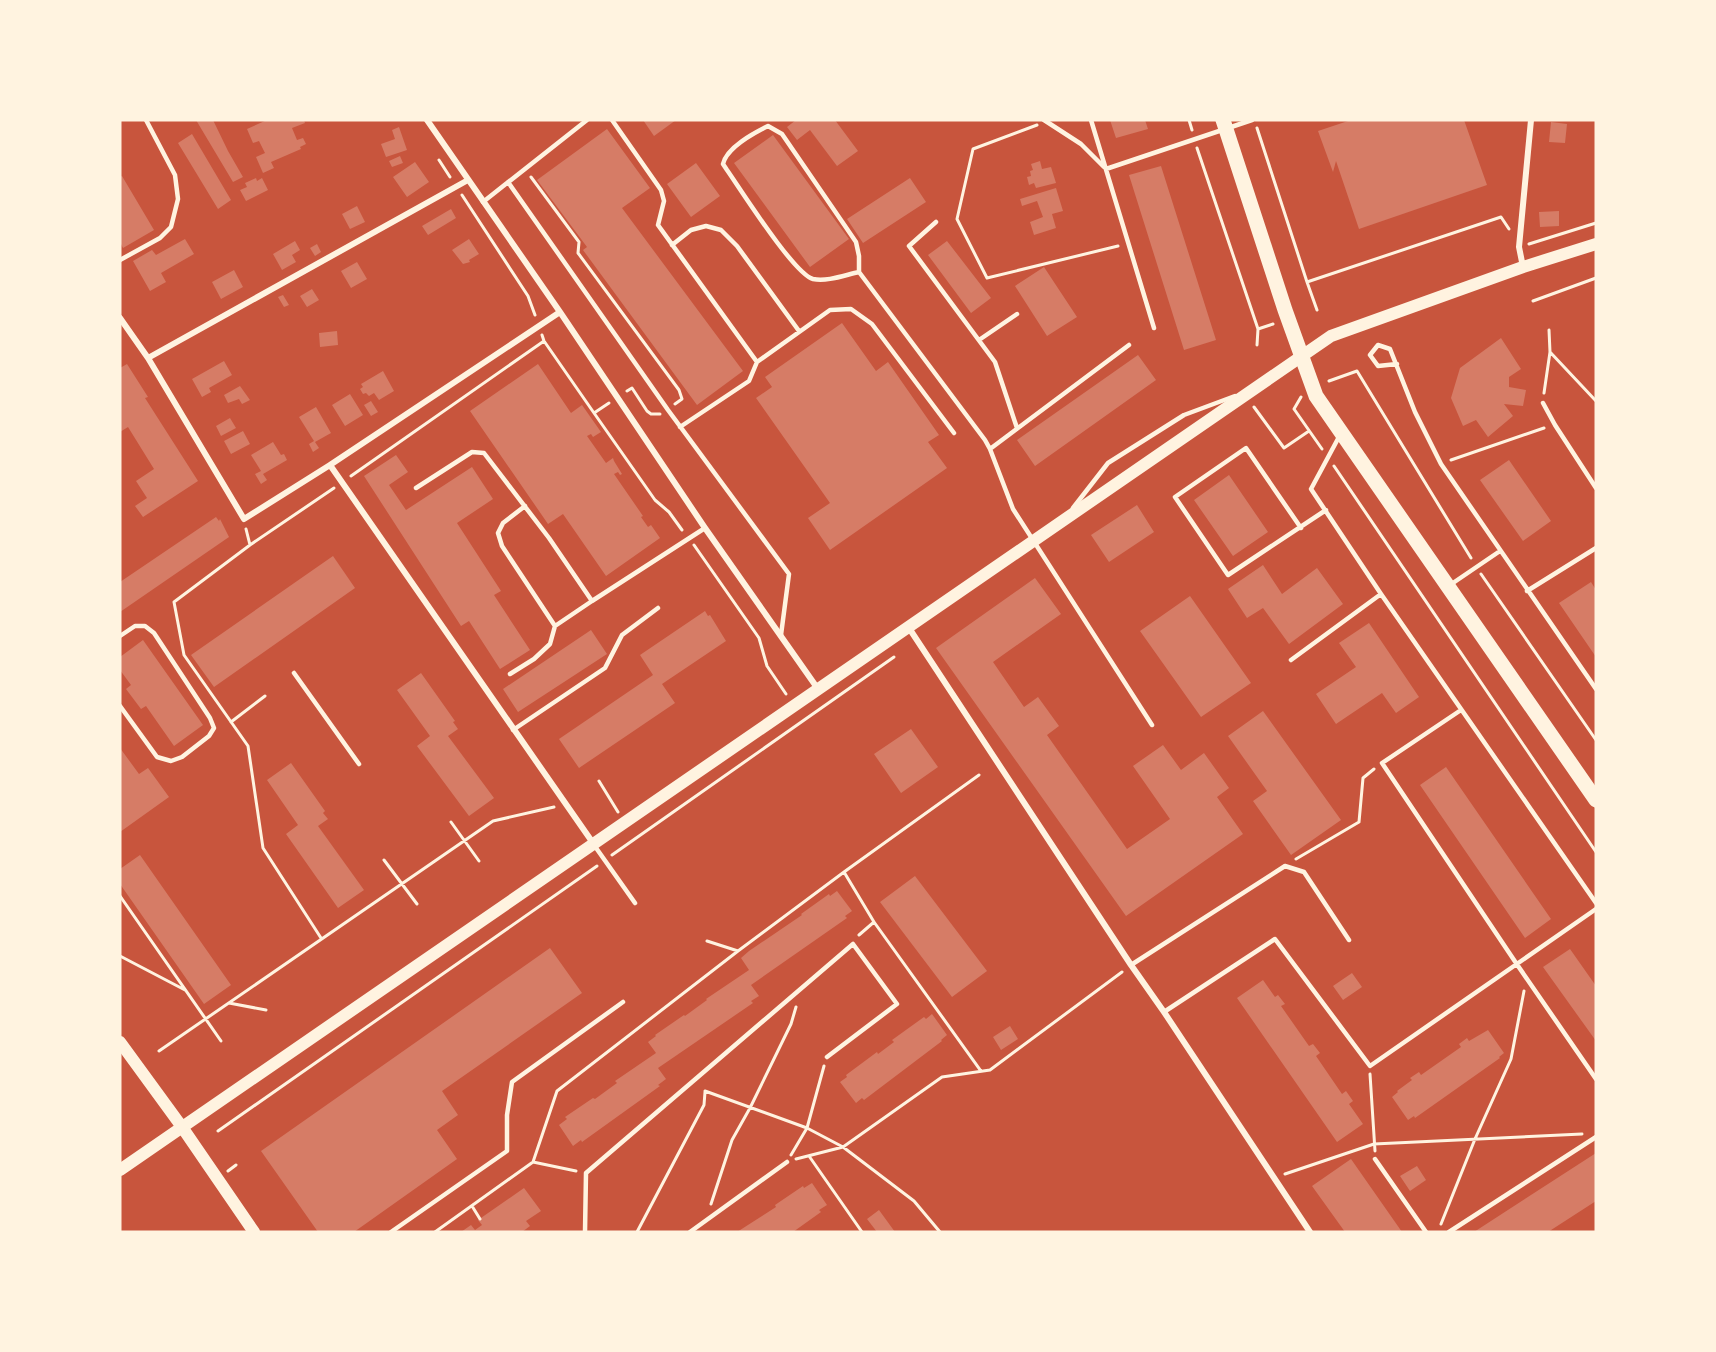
<svg xmlns="http://www.w3.org/2000/svg" width="1716" height="1352" viewBox="0 0 1716 1352" font-family="Lato,sans-serif">
<style>
.building{fill:#d67c66}
.lines{fill:none;stroke-linecap:round;stroke-linejoin:round}
.path{stroke:#fff3e0;stroke-width:3}
.service{stroke:#fff3e0;stroke-width:4.5}
.minor{stroke:#fff3e0;stroke-width:6}
.secondary{stroke:#fff3e0;stroke-width:12}
.primary{stroke:#fff3e0;stroke-width:15}
</style>
<rect width="100%" height="100%" fill="#c8553d"/>
<path class="building" d="M196,120h17l15,31 15,26 -10,5z
M267,120h37l1,3 -13,5 5,12 6,-2 3,6 -6,3 1,2 -30,13 3,6 -11,5 -7,-16 9,-4 -6,-12 -6,2 -6,-14z
M643,120h33l-22,16z
M796,120h39l23,31 -21,15 -27,-36 -13,10 -10,-13z
M1110,120h35l3,9 -32,9z
M1351,120h113l23,65 -128,44 -23,-68 -3,11 -15,-41z
M1551,122l16,2 -2,19 -16,-1z
M399,127l8,23 -21,7 -5,-13 14,-5 -3,-9z
M607,129l43,59 -28,20 121,163 -46,34 -114,-155 4,-3 -50,-67z
M192,134l39,66 -13,9 -40,-66z
M773,135l76,104 -39,28 -76,-104z
M400,156l3,7 -11,4 -3,-6z
M1040,161l2,8 9,-2 5,16 -20,5 -2,-5 -5,2 -2,-8 4,-1 -1,-5 3,-1 -2,-6z
M415,162l14,20 -22,15 -14,-20z
M696,163l24,33 -29,21 -24,-33z
M1161,166l55,174 -32,10 -55,-175z
M122,176l32,54 -31,18 -3,-6v-65z
M256,178l1,3 5,-3 6,12 -22,11 -6,-11 7,-3 -2,-4z
M910,178l16,24 -63,41 -16,-24z
M1056,188l7,23 -11,3 4,14 -22,7 -4,-13 13,-5 -6,-16 -15,5 -2,-7z
M357,206l8,16 -15,7 -8,-15z
M451,209l5,9 -28,17 -6,-9z
M1559,211v15l-19,1 -1,-15z
M185,239l9,15 -33,19 5,9 -16,9 -17,-30 19,-11 4,5z
M469,239l10,15 -10,6 1,2 -7,2 -11,-14z
M295,241l5,9 -8,5 4,7 -14,8 -9,-16z
M947,241l44,57 -20,15 -43,-58z
M317,244l4,8 -6,4 -5,-8z
M357,262l10,17 -16,9 -10,-17z
M1044,267l33,50 -30,19 -32,-50z
M234,270l9,17 -22,12 -9,-17z
M312,289l7,11 -12,7 -7,-11z
M283,295l6,10 -5,2 -6,-10z
M842,323l34,48 12,-9 51,73 -11,7 19,26 -117,82 -22,-32 22,-15 -74,-105 16,-11 -7,-10z
M337,331l1,14 -18,2 -1,-14z
M1501,338l20,31 -12,8v10l17,3 -3,16 -19,-2 9,12 -25,21 -12,-17 -13,6 -12,-28 9,-30z
M1138,355l18,25 -121,86 -18,-26z
M224,361l8,14 -23,13 2,4 -9,5 -10,-18z
M127,364l21,33 -3,1 53,83 -55,36 -8,-11 12,-8 -11,-17 18,-12 -26,-42 -8,5v-64z
M538,364l33,49 11,-8 19,27 -8,5 -2,-3 -4,2 19,27 7,-5 1,3 8,13 -2,1 -2,-3 -4,2 29,42 -2,1 7,10 3,-2 9,13 -54,38 -43,-62 -15,10 -78,-113z
M383,371l11,20 -15,9 -5,-7 -5,3 -3,-3 -3,1 -3,-5 3,-2 -2,-3z
M240,386l10,14 -8,4 -3,-5 -11,4 -4,-8z
M350,394l13,21 -18,11 -13,-21z
M371,401l7,11 -7,4 -7,-11z
M316,407l15,26 -16,9 4,6 -6,4 -4,-8 5,-3 -15,-24z
M230,418l6,10 -15,8 -5,-10z
M243,431l7,13 -19,10 -7,-13z
M273,442l8,13 3,-1 3,6 -24,14 4,6 -6,4 -6,-10 6,-3 -10,-16z
M396,455l12,17 -19,13 17,25 66,-43 21,32 -36,24 44,68 -7,4 36,55 -30,19 -31,-48 -8,5 -97,-150z
M1509,460l42,61 -28,20 -43,-61z
M1229,475l39,57 -35,24 -39,-56z
M1137,505l17,27 -45,30 -18,-27z
M216,517l3,4 1,-2 9,18 -109,75v-30z
M333,556l22,32 -141,99 -23,-32z
M1263,565l19,29 35,-26 26,36 -54,40 -26,-36 -16,10 -19,-29z
M1035,578l26,36 -68,48 31,45 14,-10 21,29 -12,9 80,114 43,-30 -37,-53 30,-21 18,25 23,-17 25,35 -12,9 26,37 -117,82 -190,-268z
M1591,582l5,8v67l-37,-54z
M1190,596l61,87 -50,34 -61,-86z
M705,611l3,5 2,-1 16,26 -64,43 13,19 -96,65 -20,-29 94,-64 -13,-20z
M1369,623l50,74 -23,16 -14,-20 -46,31 -20,-30 40,-27 -17,-24z
M591,630l16,24 -89,58 -15,-23z
M143,640l60,85 -29,21 -28,-40 -5,3 -15,-20 5,-4 -11,-15v-13z
M421,673l34,48 -2,1 5,7 -10,7 46,62 -25,18 -52,-70 13,-10 -33,-46z
M1263,711l78,109 -50,35 -38,-54 14,-10 -39,-55z
M911,729l27,38 -37,26 -27,-39z
M120,748l19,26 9,-6 21,29 -49,35z
M291,763l34,48 -2,2 5,6 -10,7 46,64 -26,18 -52,-74 12,-9 -31,-45z
M1446,767l105,152 -26,19 -105,-153z
M140,855l91,130 -27,19 -84,-120v-15z
M915,876l72,95 -35,26 -72,-95z
M837,891l15,20 -7,5 2,2 -96,67 8,11 -8,5 2,2 -95,65 8,11 -8,6 2,1 -78,56 -1,-2 -8,6 -14,-21 8,-6 -2,-2 28,-19 2,1 22,-16 -2,-2 41,-28 -8,-11 8,-6 -1,-1 29,-20 1,1 22,-16 -1,-1 43,-29 -8,-12 8,-7 53,-36 -1,-1 28,-20 1,2z
M550,948l32,45 -140,98 16,24 -21,15 20,29 -103,73h-36l-57,-81z
M1570,949l26,37v55l-53,-74z
M1352,973l10,14 -19,13 -10,-14z
M1263,980l12,17 3,-2 7,9 -4,2 28,40 4,-2 7,9 -4,3 26,38 4,-3 7,10 -4,3 14,20 -26,18 -100,-144z
M932,1014l15,21 -6,5 1,1 -78,59 -2,-2 -6,5 -16,-21 7,-5 -1,-2 31,-23 1,2 16,-12 -2,-2 32,-23 2,2z
M1010,1026l8,13 -17,11 -8,-13z
M1488,1030l16,23 -5,4 1,1 -85,60 -1,-2 -6,4 -16,-23 6,-5 -1,-1 15,-11 -2,-2 9,-6 2,3 40,-28 -2,-3 8,-6 2,3z
M1596,1153v48l-48,31h-74z
M1351,1159l51,73h-57l-33,-46z
M1417,1166l9,14 -16,11 -10,-15z
M812,1183l15,22 -8,5 2,2 -28,20h-56l39,-25 -1,-2 28,-19 1,2z
M524,1188l17,23 -15,10 4,5 -8,6h-61l10,-7 4,5 7,-5 -4,-5z
M879,1210l16,22h-18l-10,-13z"/>
<g class="lines">
<path class="path" d="M1189,120l3,10
M1037,125l-64,24 -16,70 30,59 131,-32
M1257,128l50,154 194,-65 8,12
M1197,148l61,181 -1,16
M439,160l11,17
M531,177l48,65 -1,11 101,137 3,9 -7,5
M462,195l66,101 7,19
M1529,244l67,-21
M1307,282l10,28
M1533,301l63,-23
M1258,329l15,-5
M542,335l2,6 50,72
M1550,352l46,49
M1329,381l28,-10 114,187
M627,391l5,-3 15,23 4,3h9
M1544,393l6,-41 -1,-22
M1301,397l-7,12 28,40
M609,403l-15,10 61,87 14,12 13,18
M1254,407l30,41 25,-17
M1451,460l93,-32
M1334,466l262,386
M351,476l193,-135
M246,529l4,16 -76,57 10,53 64,91 15,102 58,90
M250,545l84,-57
M694,545l65,93 8,28 19,28
M1481,574l115,166
M231,722l34,-26
M599,781l19,31
M451,822l28,39
M612,855l282,-198
M1296,859l63,-37 4,-44 11,-9
M384,860l33,44
M844,872l30,50 -15,13
M120,896l101,145
M874,922l107,149
M707,941l31,10 106,-79 135,-97
M120,956l65,34
M229,1003l37,7
M159,1051l334,-230 61,-14
M1370,1074l5,77
M705,1091l102,37 36,19 71,54 26,31
M218,1131l379,-265
M791,1155l16,-27 17,-62
M809,1156l53,76
M796,1159l47,-12 99,-70 48,-7 132,-98
M533,1162l43,9
M228,1171l8,-6
M1285,1174l89,-30 208,-10
M711,1204l21,-64 18,-32 41,-84 5,-17
M472,1206l8,13
M1441,1224l34,-85 36,-80 13,-68
M435,1232l98,-70 24,-71 181,-140
M637,1232l67,-127 1,-13"/>
<path class="service" d="M612,120l49,70 3,11 -6,24 99,137
M1044,120l37,24 23,23
M1091,120l63,208
M1106,169l146,-49
M508,182l160,228 121,164 -8,61
M483,202l104,-82
M936,222l-27,24 86,116 22,66
M672,245l19,-15 15,-4 15,4 16,16 62,85
M120,260l40,-22 11,-11 7,-28 -3,-24 -29,-55
M859,272v-16l-3,-14 -74,-108 -14,-8c-14,7 -41,21 -45,38l4,6c14,20 67,104 86,109 14,3 32,-4 46,-7l126,168 5,9
M979,340l38,-26
M1129,345l-139,104 23,60 139,216
M1397,364l-19,2 -8,-11 8,-10 12,4 25,63 26,52 155,225
M1543,403l12,22 41,63
M680,427l69,-46 8,-19 73,-52 21,-1 21,15 82,109
M1340,435l-29,54 70,105 215,309
M416,488l56,-36 12,1 65,85 43,63 113,-73
M525,506l-22,17 -5,10 4,13 53,80 37,-25
M1073,508l35,-45 76,-48 51,-19
M1301,528l-55,-80 -71,49 53,78 98,-65
M1450,585l50,-34
M1527,591l69,-43
M120,636l15,-10h10l9,7 56,85 4,10 -5,8 -27,21 -11,4 -14,-4 -37,-51
M1291,660l90,-66
M294,673l65,91
M510,674l24,-15 16,-15 5,-18
M1461,710l-79,53 134,200 80,116
M513,730l92,-62 17,-33 36,-27
M594,845l41,58
M1131,965l154,-99 19,6 45,68
M1164,1012l111,-73 95,127 226,-157
M1375,1159l51,73
M391,1232l116,-81v-36l5,-33 111,-80
M585,1232l1,-59 267,-229 44,60 -70,53
M690,1232l97,-70
M1449,1232l147,-95"/>
<path class="minor" d="M427,120l133,192 145,216 113,161
M1523,267l-4,-20 12,-127
M120,318l28,40 96,161 86,-54 230,-153
M148,358l320,-178
M330,465l263,378
M909,628l222,337 33,47 146,220"/>
<path class="secondary" d="M120,1042l62,85 72,105
M120,1170l1211,-834 192,-69 73,-23"/>
<path class="primary" d="M1223,120l62,190 31,86 280,404"/>
</g>
<rect width="1716" height="1352" fill="none" stroke="#fff3e0" stroke-width="243"/>
</svg>
